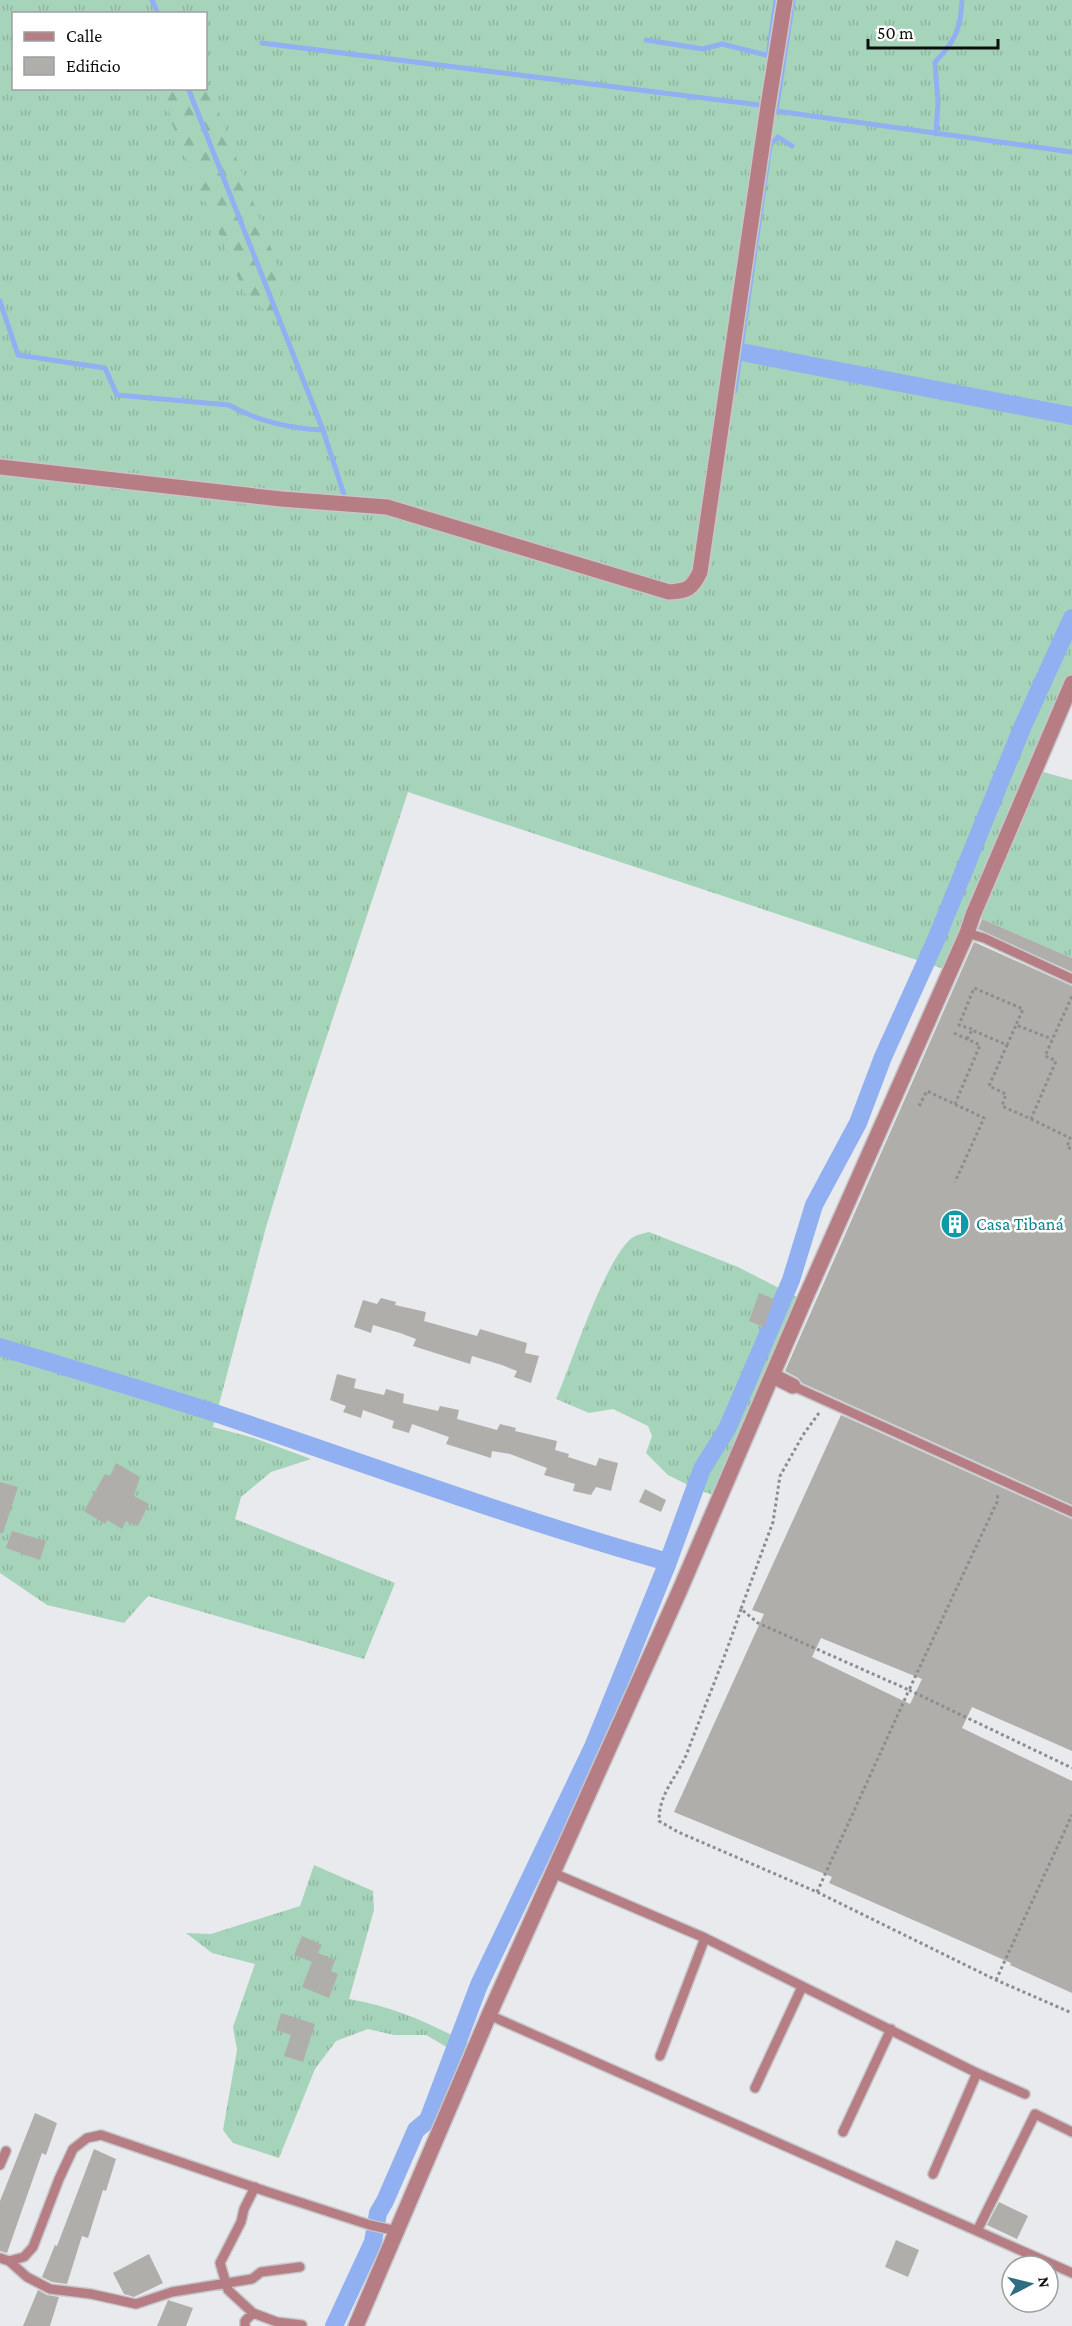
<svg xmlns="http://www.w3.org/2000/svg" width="1072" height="2326" viewBox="0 0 1072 2326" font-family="'Crimson Pro',serif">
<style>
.grass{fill:url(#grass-tufts);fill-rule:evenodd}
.forest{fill:url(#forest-firs)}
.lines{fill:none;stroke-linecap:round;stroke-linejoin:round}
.stream{stroke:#90b0f1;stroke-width:5}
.canal{stroke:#90b0f1;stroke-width:18}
.building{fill:#b0aeab;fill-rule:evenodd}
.service-casing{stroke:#c5c7c9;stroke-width:12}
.minor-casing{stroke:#c5c7c9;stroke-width:18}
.path{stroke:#8c8d8f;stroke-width:3;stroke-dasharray:3 3;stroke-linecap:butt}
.service{stroke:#b67d85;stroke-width:9}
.minor{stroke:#b67d85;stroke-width:15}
.labels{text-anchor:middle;stroke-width:5;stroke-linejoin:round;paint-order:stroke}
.culture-label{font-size:18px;fill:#0d838f;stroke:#fff;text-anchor:start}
</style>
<defs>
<pattern id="grass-tufts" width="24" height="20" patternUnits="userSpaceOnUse" patternTransform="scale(1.5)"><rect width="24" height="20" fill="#a6d4ba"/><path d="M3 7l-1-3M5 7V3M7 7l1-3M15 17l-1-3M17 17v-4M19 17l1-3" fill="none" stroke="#8eb59f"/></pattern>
<pattern id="forest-firs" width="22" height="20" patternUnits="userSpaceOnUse" patternTransform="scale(1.5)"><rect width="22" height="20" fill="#a6d4ba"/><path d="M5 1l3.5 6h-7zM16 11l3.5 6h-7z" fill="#8eb59f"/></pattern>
</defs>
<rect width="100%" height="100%" fill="#e8eaed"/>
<path class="grass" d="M0,0h1072v682l-36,88 36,10v178l-99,-43 -23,56 -542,-179 -108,325 -34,110 -53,200 41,11 57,21 -40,13 -30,25 -6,22 160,64 -31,76 -216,-63 -24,27 -77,-18 -47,-32zM14,14h192v74h-192z
M649,1232l89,35 66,34 -85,196 -23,-8 -28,-14 -22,-22 6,-17 -4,-10 -35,-17 -24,4 -33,-14c15,-33 51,-148 79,-163 4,-2 10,-3 14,-4z
M314,1865l59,26 1,19 -25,89c48,8 84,26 126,48l-6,13 -43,-25h-32l-26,-6 -32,12 -21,28 -36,89 -46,-15 -10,-13 14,-80 -4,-23 22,-63 -43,-11 -26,-20 25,1 89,-28z"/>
<path class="forest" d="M206,79l78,203 -10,35 -28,-21 -74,-172 -8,-35 42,-1z"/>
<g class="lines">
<path class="stream" d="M152,0l6,14
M793,0l-17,111 296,41
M646,40l57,9 19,-5 52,13
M262,43l506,63 8,5
M768,55l8,-55
M188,88l135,342 23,71
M936,134l2,-31 -3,-41c20,-20 26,-34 27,-62
M0,301l18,54 87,13 12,27 112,10c28,16 63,24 94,25
M735,391l35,-246 8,-8 14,9"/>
<path class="canal" d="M741,352l331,64
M0,1347c70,21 140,42 209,64 153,51 304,108 459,151
M334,2326l39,-84 5,-29 7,-12 31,-71 12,-10 51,-135 114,-238 75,-185 34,-93 25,-40 64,-149 23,-75 44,-82 25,-66 52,-115 87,-214 50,-110"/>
</g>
<path class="building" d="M982,919l90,39v14l-94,-43z
M974,942l98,44v519l-270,-122 -4,-5 -13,-7z
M759,1293l15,6 -10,28 -15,-6z
M381,1298l15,4 -1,3 31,7 -2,9 53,15 3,-7 47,14 -2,10 14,3 -8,27 -17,-6 3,-6 -15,-6 -30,-9 -2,8 -57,-18 3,-7 -16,-6 -27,-8 -2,8 -17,-6 9,-27 14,4z
M337,1374l19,5 -2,9 30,7 2,-6 18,5 -1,9 35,8 2,-5 19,4 -2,9 40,11 3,-6 16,4 -1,3 42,10 -2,9 14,4 -1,3 28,9 3,-8 19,5 -7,28 -15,-4 -5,8 -18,-4 2,-7 -31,-9 3,-7 -37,-14 -18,-3 -1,7 -45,-14 3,-7 -37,-13 -3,9 -17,-5 2,-7 -31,-11 -2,8 -18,-6 3,-6 -16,-6z
M841,1415l231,104v232l-100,-44 -10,21 110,53v212l-62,-28 1,-2 -182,-80 3,-6 -158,-65 90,-198 -12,-4zM821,1638l101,41 -12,25 -98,-47z
M116,1463l24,14 -6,19 15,8 -11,22 -12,-5 -4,8 -15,-9 -2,4 -21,-13 21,-37 5,2z
M0,1482l18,5 -15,46h-3z
M645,1489l21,11 -5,12 -22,-10z
M12,1531l34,10 -6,19 -34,-12z
M302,1936l20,9 -4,8 17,7 -4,11 7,3 -9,24 -27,-11 10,-25 -18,-7z
M281,2013l34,11 -12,38 -19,-6 7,-21 -15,-5z
M35,2113l22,10 -11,32 -4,-2 -35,100 -7,-2v-50z
M94,2149l22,10 -10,32 -3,-1 -15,48 -6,-2 -15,48 -15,-2 -10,-5 13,-32 2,1z
M999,2202l29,14 -11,23 -30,-14z
M896,2240l23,10 -11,27 -23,-10z
M149,2254l14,29 -29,14 -10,-3 -11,-21z
M38,2290l9,5 12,2 -9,29h-27z
M168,2300l25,8 -7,18h-29z"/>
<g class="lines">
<g class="service-casing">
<path id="service" d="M967,933l17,5 88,41
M793,1386l279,126
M553,1873l152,65 272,135 48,21
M489,2015l583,258
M660,2056l45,-118
M755,2088l47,-101
M843,2132l48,-103
M0,2165l6,-14
M933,2174l44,-101
M255,2187l-11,22 -3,13 -21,41 8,27 25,23 24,9 25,3
M977,2231l58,-117 37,18
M0,2258l9,3 15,-4 9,-10 26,-68 14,-30 14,-11 14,-3 167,57 102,33 27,6
M9,2261l18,16 23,12 41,5 45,10 36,-12 80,-13 9,-7 39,-5
M245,2326v-5l8,-8"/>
</g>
<g class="minor-casing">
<path id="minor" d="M0,467l281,32 106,8 282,85c18,-1 23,-3 31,-20l68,-466 17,-106
M773,1376l20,10
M356,2326l133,-311 190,-423 125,-291 163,-368 6,-18 99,-232"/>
</g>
<path class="path" d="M972,1029l-13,-4 15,-37 49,21 -7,16
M954,1033l26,12 -25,59
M967,1039l5,-9 35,15 -18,41 17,8 -4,12 29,13 25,-58 -11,-5 27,-60
M1007,1045l9,-20 36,14
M919,1106l8,-15 57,27 -29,64
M1031,1119l39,19 -3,9 5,2
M819,1413l-16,22 -23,41 -7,46 -32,87 17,14 151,67 88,-188 1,-9
M741,1609c-16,49 -36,96 -54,144 -10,25 -28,39 -28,68l19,11 139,60 179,88 76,33
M817,1892l92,-202 163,78
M996,1980l76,-165"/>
<use href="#service" class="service"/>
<use href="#minor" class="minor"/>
</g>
<defs>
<g id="building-disc" transform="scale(1.5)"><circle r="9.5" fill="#0f9aa8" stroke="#fff"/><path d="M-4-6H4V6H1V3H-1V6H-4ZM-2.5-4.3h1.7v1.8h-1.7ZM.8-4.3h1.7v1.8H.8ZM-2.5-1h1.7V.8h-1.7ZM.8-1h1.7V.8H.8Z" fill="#fff"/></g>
</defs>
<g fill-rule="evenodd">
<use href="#building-disc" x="955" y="1224"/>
</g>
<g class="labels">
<g class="culture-label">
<text x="976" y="1230">Casa Tibaná</text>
</g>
</g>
<rect x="12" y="12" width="195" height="78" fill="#ffffff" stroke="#9e9e9f" stroke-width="1.5"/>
<rect x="24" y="32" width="30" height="9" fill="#b67d85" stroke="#9e9e9f" stroke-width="1.5"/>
<text x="66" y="42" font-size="18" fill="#0d0d0e">Calle</text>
<rect x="24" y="57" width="30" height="18" fill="#b0aeab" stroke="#9e9e9f" stroke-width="1.5"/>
<text x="66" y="72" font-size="18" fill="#0d0d0e">Edificio</text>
<g transform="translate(1030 2284) rotate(83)"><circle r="28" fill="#ffffff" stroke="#9e9e9f" stroke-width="1.5"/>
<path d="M0-4.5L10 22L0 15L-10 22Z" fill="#2e6d82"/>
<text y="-9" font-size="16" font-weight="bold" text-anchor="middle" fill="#0d0d0e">N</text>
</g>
<path d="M868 39v9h130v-9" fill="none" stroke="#0d0d0e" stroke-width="3"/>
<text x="877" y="39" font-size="18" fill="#0d0d0e" stroke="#ffffff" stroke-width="4.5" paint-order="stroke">50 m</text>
</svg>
